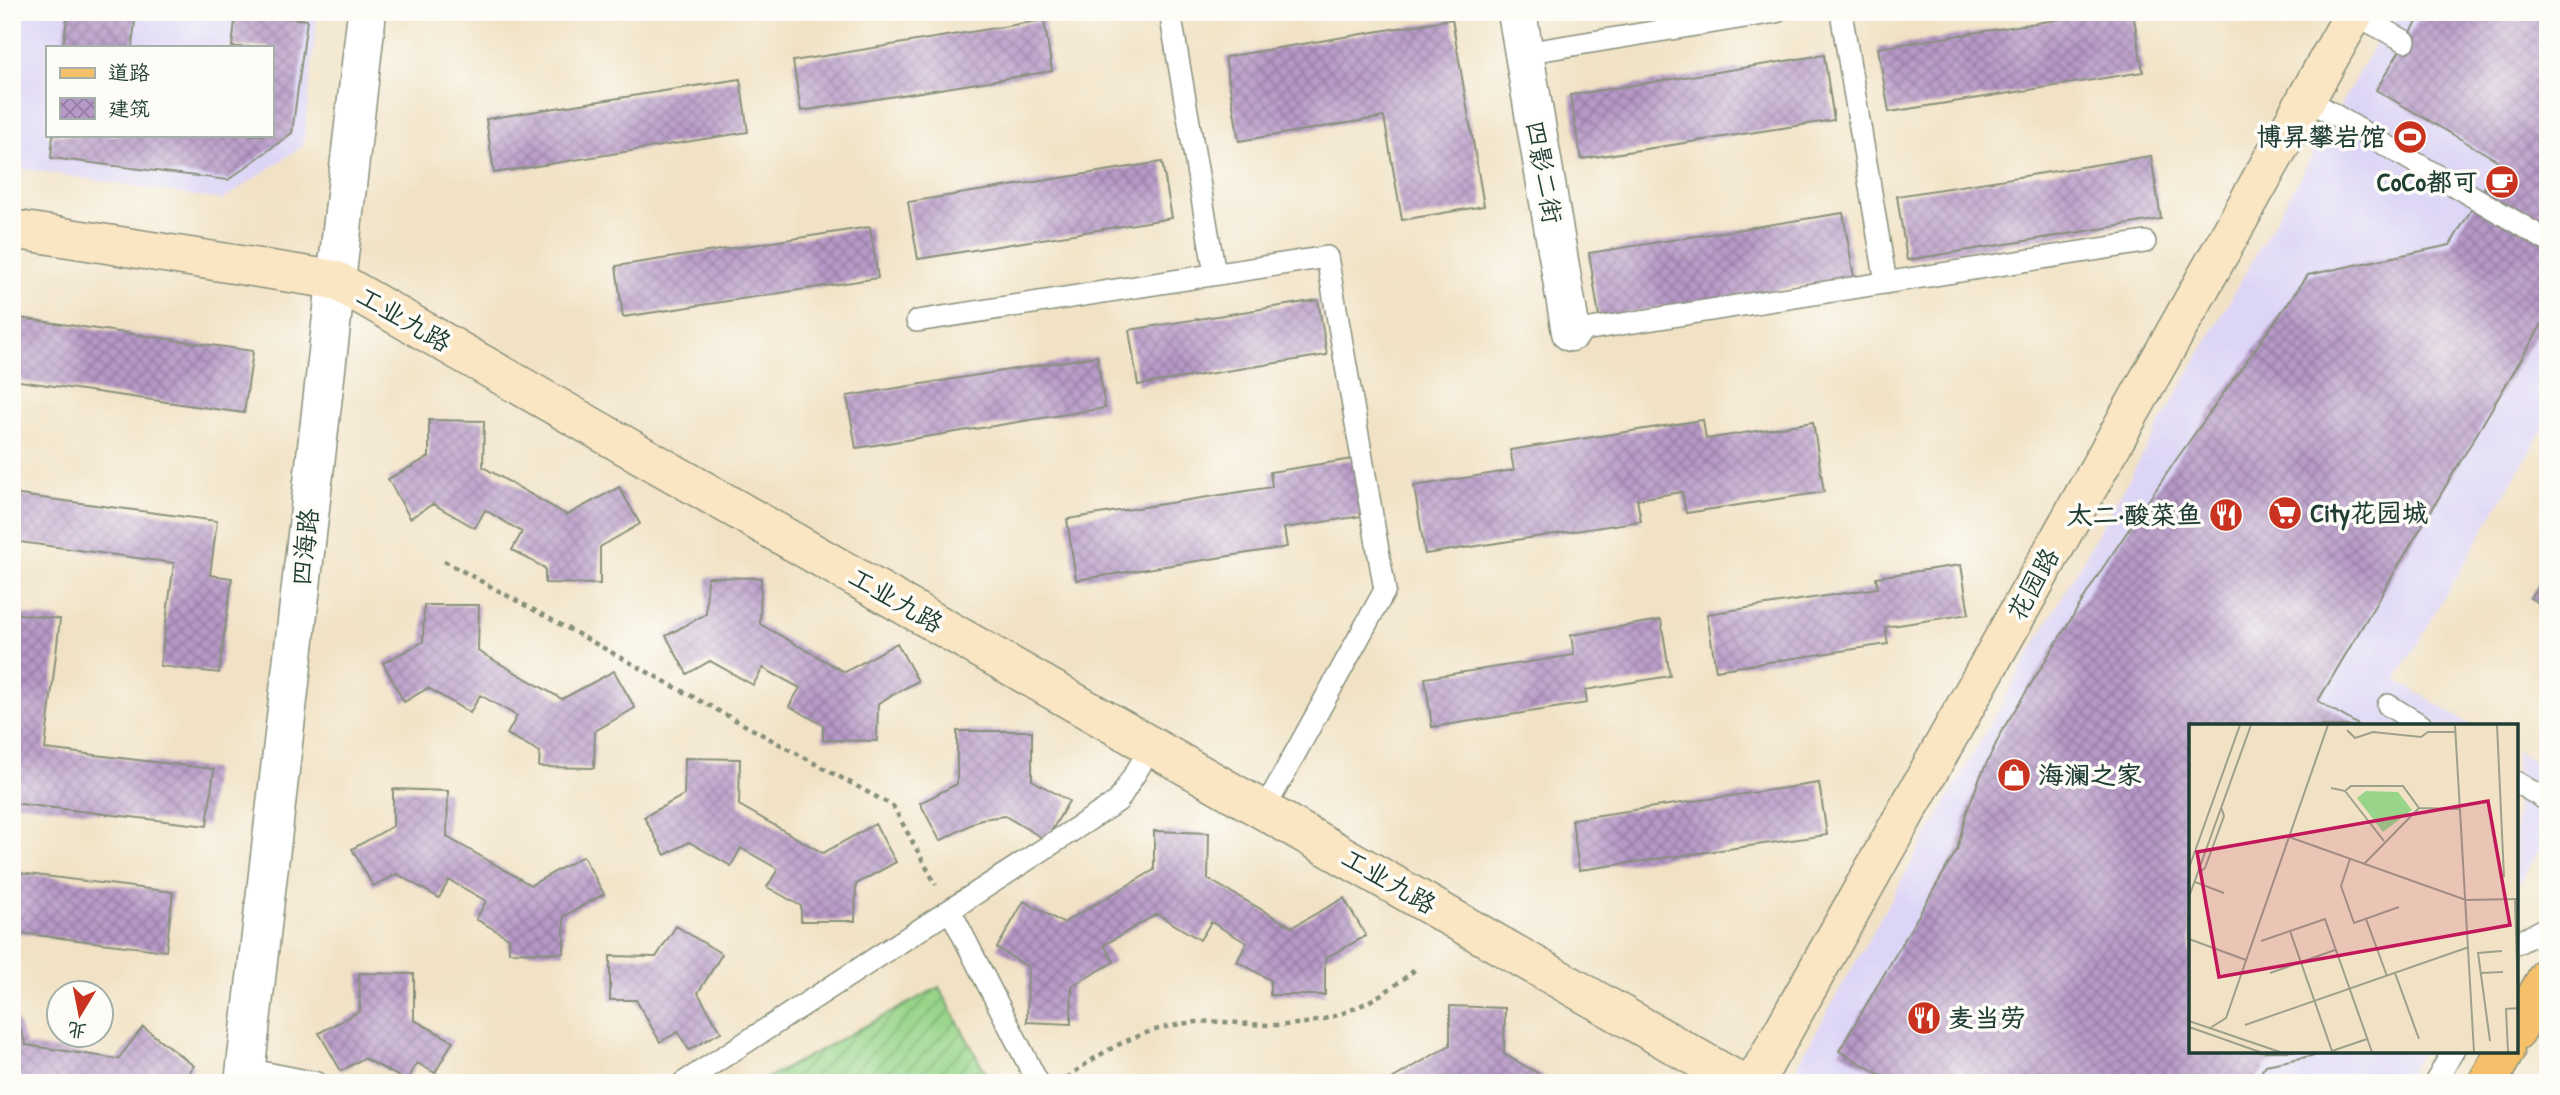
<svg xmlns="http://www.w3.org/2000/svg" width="2560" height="1095" viewBox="0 0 2560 1095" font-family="'Patrick Hand','LXGW WenKai TC',sans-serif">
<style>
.built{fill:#ddd5f6;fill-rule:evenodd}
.garden{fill:url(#garden-furrows);stroke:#5c895f;stroke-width:2}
.building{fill:url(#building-cross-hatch)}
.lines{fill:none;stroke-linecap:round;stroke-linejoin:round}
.lane-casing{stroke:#88907c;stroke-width:24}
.street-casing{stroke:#88907c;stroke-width:41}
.secondary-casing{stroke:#88907c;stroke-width:41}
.primary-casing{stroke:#88907c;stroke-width:41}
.path{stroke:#88907c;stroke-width:4.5;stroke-dasharray:5 5;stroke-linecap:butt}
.lane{stroke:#fff;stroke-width:21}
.street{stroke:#fff;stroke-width:38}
.secondary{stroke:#fbe6c4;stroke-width:38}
.primary{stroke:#f6c06b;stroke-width:38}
.labels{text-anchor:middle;stroke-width:7;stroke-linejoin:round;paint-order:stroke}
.poi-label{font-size:26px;font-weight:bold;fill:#1f3d34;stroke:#fdfcf7;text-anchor:end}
.street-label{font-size:26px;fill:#1f3d34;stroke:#fdfcf7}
.inset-road{fill:none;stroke:#9da08b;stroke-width:2}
.view{fill:#c2185b;fill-opacity:0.15;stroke:#c2185b;stroke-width:3.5}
.inset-edge{fill:none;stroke:#1f3d34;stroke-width:3.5}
</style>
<defs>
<pattern id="garden-furrows" width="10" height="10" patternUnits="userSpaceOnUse" patternTransform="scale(1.75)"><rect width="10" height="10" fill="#98d58a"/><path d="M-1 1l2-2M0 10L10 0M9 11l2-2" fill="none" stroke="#7bae72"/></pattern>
<pattern id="building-cross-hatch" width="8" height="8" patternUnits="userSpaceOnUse" patternTransform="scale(1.75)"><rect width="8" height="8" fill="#b799c7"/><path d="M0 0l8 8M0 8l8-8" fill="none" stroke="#947ea2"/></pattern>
</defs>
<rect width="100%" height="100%" fill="#fdfcf7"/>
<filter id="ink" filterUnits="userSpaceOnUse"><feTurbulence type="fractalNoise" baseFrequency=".0143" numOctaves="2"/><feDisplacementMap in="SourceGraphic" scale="14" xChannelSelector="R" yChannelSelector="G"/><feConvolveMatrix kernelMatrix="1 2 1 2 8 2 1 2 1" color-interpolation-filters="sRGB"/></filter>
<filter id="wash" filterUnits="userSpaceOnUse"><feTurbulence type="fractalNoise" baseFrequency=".00686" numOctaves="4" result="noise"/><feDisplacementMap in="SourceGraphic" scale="28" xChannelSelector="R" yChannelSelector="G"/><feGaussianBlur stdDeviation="1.57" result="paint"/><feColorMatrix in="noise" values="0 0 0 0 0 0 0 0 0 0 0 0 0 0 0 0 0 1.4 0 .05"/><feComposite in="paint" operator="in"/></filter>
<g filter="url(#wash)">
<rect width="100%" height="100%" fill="#f1e2c5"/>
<path class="built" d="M12,12h306l-15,134 -81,54 -210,-33zM47,47h224v88h-224z
M2393,12h155v408l-152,260 77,46h-282v325h231l-19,32h-616z
M2516,751l32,18v66l-32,54z"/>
<path class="garden" d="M939,987l52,96h-233z"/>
<g id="blocks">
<path class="building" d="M68,12h68l-4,35h-69z
M236,12l71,8 -15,113 -64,47 -177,-22 2,-23h218v-88h-39z
M2106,12h27l10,60 -254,40 -11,-64z
M2423,12h125v302l-230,387 42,25h-169v325h132l-2,3 -55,11 -13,18h-358l-56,-32 118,-201 9,-36 14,-37 23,-48 99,-160 76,-112 130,-182 142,-30 50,-83 -124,-72z
M1452,19l32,187 -82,14 -18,-103 -145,24 -14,-84z
M1044,20l8,51 -251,40 -8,-50z
M1824,55l10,65 -253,39 -11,-64z
M740,79l8,53 -254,41 -8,-54z
M2151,156l10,63 -254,41 -10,-64z
M1162,162l10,56 -254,41 -10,-57z
M1843,213l11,64 -255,40 -10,-64z
M870,227l8,51 -255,39 -7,-51z
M1318,300l9,55 -189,30 -9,-55z
M12,317l241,34 -9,62 -232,-33z
M1097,356l8,52 -249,40 -9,-52z
M429,420l55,1 -1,46 84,48 52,-28 21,37 -40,23v37l-55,-1v-15l-33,-18 10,-18 -37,-22 -10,18 -42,-24 -23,14 -22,-39 41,-22z
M1703,420l3,19 107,-17 11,70 -138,21 -4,-21 -45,7 4,22 -216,33 -11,-68 100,-16 -4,-20z
M1353,459l9,57 -78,12 3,19 -211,33 -9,-61 205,-32 -2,-15z
M12,494l205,27 -7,54 22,3 -13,95 -59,-7 14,-103 -162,-22z
M1961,565l8,49 -84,13 3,17 -172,26 -9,-56 171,-26 -2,-11z
M2548,568v40l-18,-10z
M707,577l54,1 -1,46 85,48 52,-29 21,38 -40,22 -1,38 -54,-1v-15l-34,-19 11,-18 -37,-20 -10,17 -43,-24 -23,13 -21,-38 40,-22z
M424,605h55l-1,46 84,48 52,-28 21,37 -40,23 -1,37 -55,-1 1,-15 -33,-18 10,-18 -37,-21 -10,18 -42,-25 -24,14 -21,-39 40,-21z
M12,613l48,6 -15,130 169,20 -7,57 -195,-23z
M1661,620l9,56 -85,14 2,13 -155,24 -7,-49 149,-23 -3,-20z
M957,731h75v49l37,21 -23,39 -41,-24 -24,3 -41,22 -20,-38 37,-19z
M685,758l55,1 -1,46 84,48 52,-29 21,38 -40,22 -1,37h-54v-15l-34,-19 11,-18 -37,-21 -10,18 -42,-24 -24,13 -21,-38 40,-22z
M1819,783l8,52 -248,35 -7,-51z
M393,789l55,2 -1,46 84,48 52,-29 21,38 -40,22v37l-55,-1v-14l-33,-19 10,-18 -37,-21 -10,18 -42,-24 -24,12 -21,-37 41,-23z
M1154,831l55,2 -1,46 84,48 52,-29 22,38 -41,22v37h-55v-15l-33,-19 10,-18 -36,-21 -11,18 -43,-26 -53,31 10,17 -42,24 -1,38 -44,-2 1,-55 -31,-19 27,-47 39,22 91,-53z
M12,872l161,20 -7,59 -154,-19z
M676,926l46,28 -24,39 23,39 -32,18 -11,-18 -18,10 -24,-42h-26v-44l46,1z
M359,973l55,1v46l39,21 -18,32 -18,-10 -10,18 -43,-23 -23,13 -22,-38 41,-22z
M12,1006l14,39 92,14 25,-32 51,39 -13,17h-169z
M1450,1006l55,2 -1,46 51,29h-170l65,-38z"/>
</g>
</g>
<g filter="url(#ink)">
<use href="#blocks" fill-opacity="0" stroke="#88907c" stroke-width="2"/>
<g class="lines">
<g class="lane-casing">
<path id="lane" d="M1170,12l45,262
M1841,12l45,271
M2354,14l51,27
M1524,53l252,-41
M2306,98l242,143
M917,321l410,-64 58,333 -121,220
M1571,332l574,-90
M2388,705l34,21
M2516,782l32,19
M950,910l88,173
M2516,944l32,-17
M246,1069l71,14
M683,1083l435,-282 34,-55
M2435,1083l18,-32"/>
</g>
<g class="street-casing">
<path id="street" d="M1517,12l54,320
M244,1083l123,-1071"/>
</g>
<g class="secondary-casing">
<path id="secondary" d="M12,229l323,51 1406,803
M1754,1083l601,-1071"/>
</g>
<g class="primary-casing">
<path id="primary" d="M2516,1031l32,-55
M2487,1083l18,-32"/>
</g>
<path class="path" d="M444,561l449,245 43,79
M1067,1078c38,-30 81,-52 130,-56 29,-2 57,4 86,3 52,-2 96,-24 135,-58"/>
<use href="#lane" class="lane"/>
<use href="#street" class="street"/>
<use href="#secondary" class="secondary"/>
<use href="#primary" class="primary"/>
</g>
</g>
<defs>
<g id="stadium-disc" transform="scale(1.75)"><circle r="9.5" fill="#c8321e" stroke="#fdfcf7"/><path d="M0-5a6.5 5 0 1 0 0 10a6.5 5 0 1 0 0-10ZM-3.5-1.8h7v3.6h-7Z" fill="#fff"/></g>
<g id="cafe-disc" transform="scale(1.75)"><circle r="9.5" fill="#c8321e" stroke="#fdfcf7"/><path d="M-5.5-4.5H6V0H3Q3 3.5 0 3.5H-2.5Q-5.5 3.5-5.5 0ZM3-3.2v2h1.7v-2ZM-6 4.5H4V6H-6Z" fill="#fff"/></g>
<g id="supermarket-disc" transform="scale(1.75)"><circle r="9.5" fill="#c8321e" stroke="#fdfcf7"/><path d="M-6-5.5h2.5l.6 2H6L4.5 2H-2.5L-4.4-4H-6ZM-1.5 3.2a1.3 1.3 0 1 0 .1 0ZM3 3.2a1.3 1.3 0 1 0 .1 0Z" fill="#fff"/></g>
<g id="restaurant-disc" transform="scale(1.75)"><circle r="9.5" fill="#c8321e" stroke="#fdfcf7"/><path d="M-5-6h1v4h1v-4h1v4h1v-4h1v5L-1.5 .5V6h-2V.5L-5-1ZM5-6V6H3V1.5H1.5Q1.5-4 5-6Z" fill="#fff"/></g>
<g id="shop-disc" transform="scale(1.75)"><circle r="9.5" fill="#c8321e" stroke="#fdfcf7"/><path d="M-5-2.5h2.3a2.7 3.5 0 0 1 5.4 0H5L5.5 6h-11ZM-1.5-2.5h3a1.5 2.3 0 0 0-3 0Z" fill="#fff"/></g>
</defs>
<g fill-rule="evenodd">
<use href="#stadium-disc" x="2410" y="137"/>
<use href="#cafe-disc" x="2502" y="182"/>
<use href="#supermarket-disc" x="2285" y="513"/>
<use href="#restaurant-disc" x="2226" y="515"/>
<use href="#shop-disc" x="2014" y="775"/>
<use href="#restaurant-disc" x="1924" y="1018"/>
</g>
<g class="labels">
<g class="poi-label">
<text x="2386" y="146">博昇攀岩馆</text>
<text x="2478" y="191">CoCo都可</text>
<text x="2310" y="522" text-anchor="start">City花园城</text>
<text x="2202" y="524">太二·酸菜鱼</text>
<text x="2038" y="784" text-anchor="start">海澜之家</text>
<text x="1948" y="1027" text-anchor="start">麦当劳</text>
</g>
<g class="street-label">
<text transform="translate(1544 172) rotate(80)" y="9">四影二街</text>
<text transform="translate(404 319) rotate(30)" y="9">工业九路</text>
<text transform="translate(305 547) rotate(-84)" y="9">四海路</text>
<text transform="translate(2033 584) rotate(-61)" y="9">花园路</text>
<text transform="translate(896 600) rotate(30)" y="9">工业九路</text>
<text transform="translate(1389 881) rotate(30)" y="9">工业九路</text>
</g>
</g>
<g transform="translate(2189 724)">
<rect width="329" height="329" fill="#f1e2c5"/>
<path d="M177,67l32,1 14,18 -29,22 -26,-34z" fill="#98d58a"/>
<path class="inset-road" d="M266,1l19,327M308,1l7,152M158,6l8,8 18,-6 48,5 7,-5h28M142,64l14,3 6,-5h52l16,22 42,1M156,67l39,50M100,113l177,63 52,-1M161,135l-9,27 13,37 45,-16M175,140l55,-56M0,144l51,-143M10,149l6,-5 19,-52 -3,-9M6,158l29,11M0,173l62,-172M326,175l3,100M177,195l21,57M101,207l42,120 35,-12M0,215l57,21M72,217l64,-22 47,133M81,249l65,-23M206,249l24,66M291,249l23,-1M0,297l91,31M56,301l224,-78M0,303l71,25M21,304l16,-10 102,-293M301,317l-12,-88 24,-2M319,328l-2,-43 12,-1"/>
<path class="view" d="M299,77l22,124 -291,52 -22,-125z"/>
<rect width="329" height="329" class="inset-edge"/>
</g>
<rect width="2560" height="1095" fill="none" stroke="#fdfcf7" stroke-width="42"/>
<rect x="46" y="46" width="228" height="91" fill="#fdfcf7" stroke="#a4b0a9" stroke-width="2"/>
<rect x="60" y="68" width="35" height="10" fill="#f6c06b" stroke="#a4b0a9" stroke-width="2"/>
<text x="108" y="80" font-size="21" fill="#1f3d34">道路</text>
<rect x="60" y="98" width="35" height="21" fill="url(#building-cross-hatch)" stroke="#a4b0a9" stroke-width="2"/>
<text x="108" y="116" font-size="21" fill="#1f3d34">建筑</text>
<g transform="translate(80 1014) rotate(190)"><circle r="33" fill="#fdfcf7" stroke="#a4b0a9" stroke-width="2"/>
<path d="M0-5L12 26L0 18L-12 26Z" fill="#c8321e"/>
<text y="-10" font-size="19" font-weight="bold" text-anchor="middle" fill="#1f3d34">北</text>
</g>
</svg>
